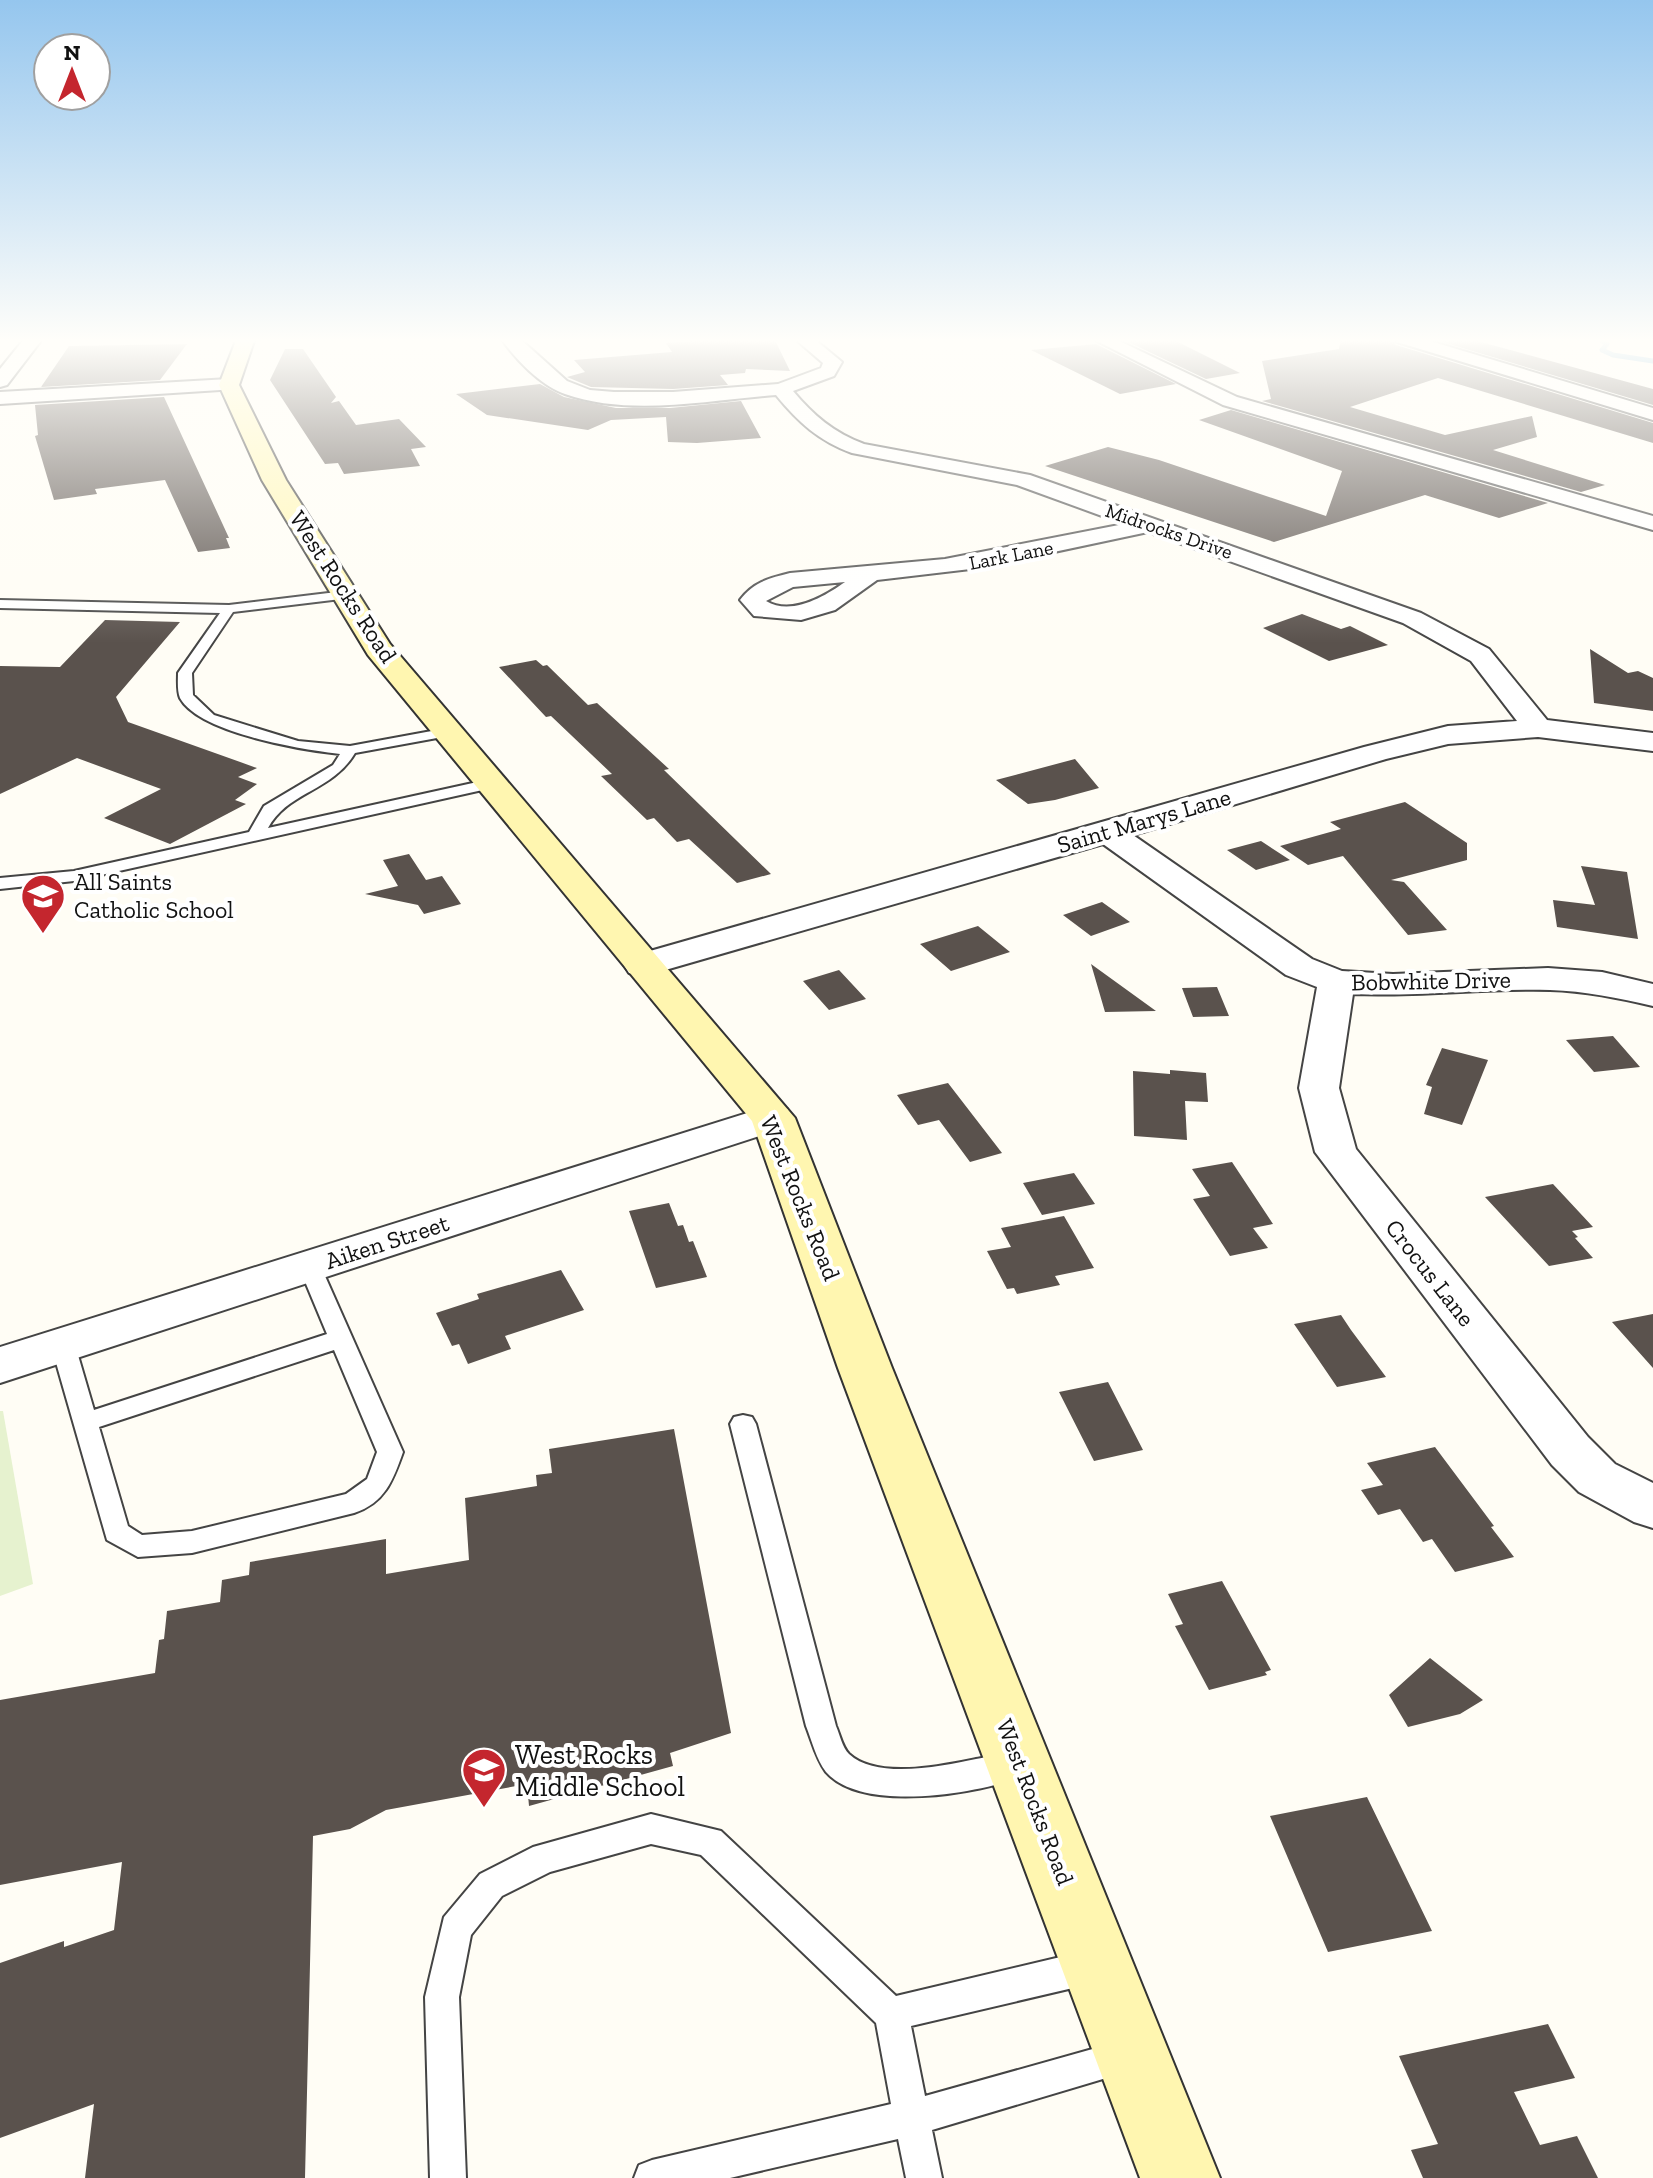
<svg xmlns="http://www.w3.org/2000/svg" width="1653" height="2178" viewBox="0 0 1653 2178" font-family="'Zilla Slab',serif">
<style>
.pitch{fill:#e6f2cf}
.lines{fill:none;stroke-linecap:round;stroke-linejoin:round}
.stream{stroke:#3f96cf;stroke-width:5}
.building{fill:#5a524d}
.service-casing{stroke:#444;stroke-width:4}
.minor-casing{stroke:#444;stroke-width:4}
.secondary-casing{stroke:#333;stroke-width:4}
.service{fill:#fff;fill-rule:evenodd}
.minor{fill:#fff;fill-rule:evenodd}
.secondary{fill:#fff6b0;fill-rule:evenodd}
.labels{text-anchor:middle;stroke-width:8;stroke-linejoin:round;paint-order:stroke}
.far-street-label{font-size:20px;fill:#111;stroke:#fff}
.street-label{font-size:24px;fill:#111;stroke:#fff}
.poi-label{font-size:24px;fill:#111;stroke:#fff;text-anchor:start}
.near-poi-label{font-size:28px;fill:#111;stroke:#fff;text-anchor:start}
</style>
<rect width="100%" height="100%" fill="#fffdf5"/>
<path class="pitch" d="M0,1411h3l30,173 -33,12z"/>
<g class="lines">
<path class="stream" d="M1598,338l9,6 -5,6 11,5 40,6"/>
</g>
<path class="building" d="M704,338h70l16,33 -44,-2 -1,4 -25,2 8,10 -55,4 -82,-2 -24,-10 18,-5 -11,-12 98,-8 -6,-9 41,-3z
M1160,338l12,1 68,34 -34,6 -80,-38z
M1341,338h50l5,7 257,78v20l-215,-65 -88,29 95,28 87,-19 5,21 -44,13 112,35 -24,7 -319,-91 9,-2 -9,-38 77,-12z
M1429,338h52v4l172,47v16z
M187,344l-27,36 -119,7 28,-41z
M1096,344l80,40 -56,10 -89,-44z
M285,349h18l33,48 -5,6 8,-2 17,24 43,-6 27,28 -15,2 9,17 -76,8 -6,-11 -13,1 -55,-84z
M540,384l24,13 52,11h54l71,-7 20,37 -64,5 -29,-1 -2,-25 -55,3 -23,10 -101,-15 -31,-21z
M164,397l65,141h-3l4,10 -32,4 -33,-72 -70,9 2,5 -43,6 -19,-64 3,-1 -3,-30z
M1231,410l317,93 -49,15 -74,-23 -151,47 -229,-76 63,-19 51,13 167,56 16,-45 -143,-51z
M1302,614l39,15 9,-3 38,19 -59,16 -66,-33z
M105,620l75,2 -64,75 12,25 129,46 -19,9 19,7 -22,16 11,4 -76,40 -66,-26 57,-29 -84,-31 -77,36v-128l60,1z
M1590,649l38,24 10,-2 15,7v33l-59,-8z
M536,660l7,6 4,-1 41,40 9,-2 72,66 -5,1 107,104 -34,9 -48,-44 -12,3 -23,-24 -7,2 -46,-44 11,-2 -61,-58 -5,1 -47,-50z
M1075,759l24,29 -44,12 -27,4 -32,-24z
M1405,802l62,41v17l-76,20 13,2 43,48 -39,5 -65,-79 -35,9 -28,-19 61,-17 -11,-7z
M1261,841l29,19 -34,10 -29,-20z
M409,854l17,26 16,-4 19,28 -37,10 -6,-9 -53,-11 33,-8 -15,-26z
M1581,866l46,6 11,67 -81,-12 -4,-27 42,5z
M1102,902l28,20 -39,14 -28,-21z
M978,926l32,26 -59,19 -31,-27z
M1091,964l65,47 -51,1z
M839,970l27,29 -37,11 -26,-29z
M1217,987l12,29 -36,1 -11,-29z
M1613,1036l27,31 -46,5 -28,-32z
M1442,1048l46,12 -26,65 -38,-11 8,-27 -6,-2z
M1170,1070l36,3 2,29 -23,-1 2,39 -53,-4 -1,-65 37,3z
M948,1083l54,70 -32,9 -31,-42 -21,5 -21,-30z
M1232,1162l41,62 -20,4 15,20 -38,8 -37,-57 17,-3 -18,-27z
M1074,1173l21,31 -53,11 -19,-32z
M1553,1184l40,43 -21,4 6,6 -3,1 18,20 -44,8 -64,-69z
M669,1203l9,23 5,-1 6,17 4,-1 14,36 -51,11 -27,-77z
M1064,1216l30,52 -39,8 5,9 -43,9 -3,-6 -7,1 -20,-38 24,-4 -10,-19z
M561,1270l23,40 -79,26 6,13 -43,15 -9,-20 -7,2 -16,-33 43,-14 -2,-5z
M1653,1314v54l-41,-46z
M1341,1315l10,15 35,47 -49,10 -43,-63z
M1108,1382l35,68 -49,11 -35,-69z
M674,1429l57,304 -61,20 3,13 -144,40 -2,-22 -141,26 -36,19 -37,7 -8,342h-220l9,-74 -94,34v-175l64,-22v6l50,-17 8,-68 -122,23v-185l155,-27 4,-33 5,-1 3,-28 53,-9 2,-22 27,-5 1,-13 136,-23v35l83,-14 -4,-62 72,-12 -1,-11 16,-2 -3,-24z
M1435,1447l59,79 -3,1 23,30 -59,15 -23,-33 -9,3 -23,-33 -22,6 -17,-25 22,-5 -16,-22z
M1222,1581l49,89 -6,2 2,3 -58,15 -34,-64 8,-2 -15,-30z
M1430,1658l53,42 -23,14 -52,13 -19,-32z
M1367,1797l65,134 -104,21 -58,-136z
M1548,2024l27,54 -61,14 26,53 37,-9 21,42h-175l-12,-28 27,-6 -39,-88z"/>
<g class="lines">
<g class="service-casing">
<path id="service" d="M345,591l6,4 -2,3 -116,14 -41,61 1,22 21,20 84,26 52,5 98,-18 7,4 -7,4 -93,17c-23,39 -67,38 -87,75l223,-49 8,5 -3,3 -422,94 -74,8v-11l74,-7 175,-39 15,-26 69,-41 7,-11c-37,-4 -141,-21 -160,-56 -3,-7 -2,-18 -2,-25l42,-60 -220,-5v-8l229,5z
M310,1259l8,3 3,5 82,185c-10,28 -18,51 -49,61l-162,40 -54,4 -31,-17 -56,-195 4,-6 8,-3 8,3 4,6 19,65 233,-76 -28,-67 3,-5zM334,1350l43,102 -10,27 -21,15 -154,37 -50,4 -14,-9 -29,-99z
M743,1415l9,2 4,7 80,302c4,9 6,21 13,28 28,26 93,12 127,5 17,-3 33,-9 49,-3l4,10 -4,10c-46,17 -162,38 -199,-4 -10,-13 -14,-31 -20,-46l-76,-302 4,-7z
M651,1814l70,17 175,165 194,-46 12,5 5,12 -5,12 -12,5 -179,42 14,70 196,-55 12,5 5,12 -5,12 -201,60 10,48h-36l-8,-39 -168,39h-96l5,-13 13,-5 239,-56 -15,-81 -175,-168 -50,-11 -101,28 -48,24 -31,39 -12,62 7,181h-36l-5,-181 19,-80 36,-43 53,-27z"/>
</g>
<g class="minor-casing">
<path id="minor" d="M25,338h18l-36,47 -7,2v-18z
M501,338h18l48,43 23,9 24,2h59l105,-8 43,-16 2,-5 -29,-25h19l29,24 -8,14 -41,15c20,24 41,42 71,53l166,31 391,138 68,36 58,71 106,13v18l-115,-14 -90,7 -62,15 -253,76 179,124 30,12 51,3 155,-6 54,4 51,12v22c-35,-8 -68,-15 -103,-16 -66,-2 -132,7 -197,4l-14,94 17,61 232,288 27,27 38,19v45l-19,-6 -55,-30 -27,-27 -237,-313 -16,-64 18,-101 -31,-12 -183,-131 -448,129 -13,3 -13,-3 -5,-8 5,-8 735,-210 84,-21 69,-5 -46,-60 -68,-38 -255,-91 -169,36 -102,12 -42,30 -34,10 -47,-4 -14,-16c13,-18 30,-22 50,-27l155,-14 179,-35 -107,-39 -165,-32c-33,-12 -54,-31 -76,-58 -67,5 -146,22 -211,-1 -24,-8 -51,-36 -64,-56zM845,582c-21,15 -54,34 -79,19l27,-14z
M1091,338h22l124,59 416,119v14l-430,-125z
M1394,338h26l233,70v12l-256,-78z
M229,379l9,6 -2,4 -236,15v-12z
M773,1105l14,4 6,9 -6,9 -787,256v-36z"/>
</g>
<g class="secondary-casing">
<path id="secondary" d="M237,338h18l-16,47 47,95 104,164 405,474 97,250 328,810h-80l-302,-810 -86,-247 -384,-466 -106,-175 -43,-95z"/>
</g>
<use href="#service" class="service"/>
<use href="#minor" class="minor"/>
<use href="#secondary" class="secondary"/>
</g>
<linearGradient id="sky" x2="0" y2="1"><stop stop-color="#95c6ee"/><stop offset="0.53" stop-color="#fffefa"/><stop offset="1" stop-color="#fffefa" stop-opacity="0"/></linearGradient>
<rect width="1653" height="643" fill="url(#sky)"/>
<defs>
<g id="school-pin" transform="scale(2.3)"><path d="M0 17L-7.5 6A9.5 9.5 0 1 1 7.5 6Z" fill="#c4262e" stroke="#fff"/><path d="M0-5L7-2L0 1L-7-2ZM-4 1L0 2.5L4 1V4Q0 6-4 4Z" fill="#fff"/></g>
</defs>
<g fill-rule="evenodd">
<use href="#school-pin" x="43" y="896"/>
<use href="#school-pin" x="484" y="1770"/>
</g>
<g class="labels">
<g class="far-street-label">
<text transform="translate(1169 531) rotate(19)" y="7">Midrocks Drive</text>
<text transform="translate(1011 555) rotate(-11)" y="7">Lark Lane</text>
</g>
<g class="street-label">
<text transform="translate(343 587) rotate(57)" y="8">West Rocks Road</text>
<text transform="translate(1144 821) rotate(-16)" y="8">Saint Marys Lane</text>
<text transform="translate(1431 981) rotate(-1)" y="8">Bobwhite Drive</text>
<text transform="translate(800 1198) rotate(68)" y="8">West Rocks Road</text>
<text transform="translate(387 1242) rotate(-18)" y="8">Aiken Street</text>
<text transform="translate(1430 1273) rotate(52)" y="8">Crocus Lane</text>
<text transform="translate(1035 1802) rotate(69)" y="8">West Rocks Road</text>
</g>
<g class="poi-label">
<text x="74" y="890">All Saints<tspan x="74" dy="28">Catholic School</tspan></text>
</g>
<g class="near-poi-label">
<text x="515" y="1764">West Rocks<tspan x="515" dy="32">Middle School</tspan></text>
</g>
</g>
<g transform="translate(72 72)"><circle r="38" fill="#ffffff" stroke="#a0a0a0" stroke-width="2"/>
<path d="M0-6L14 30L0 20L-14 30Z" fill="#c4262e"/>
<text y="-12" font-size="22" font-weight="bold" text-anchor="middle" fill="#111111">N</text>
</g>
</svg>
